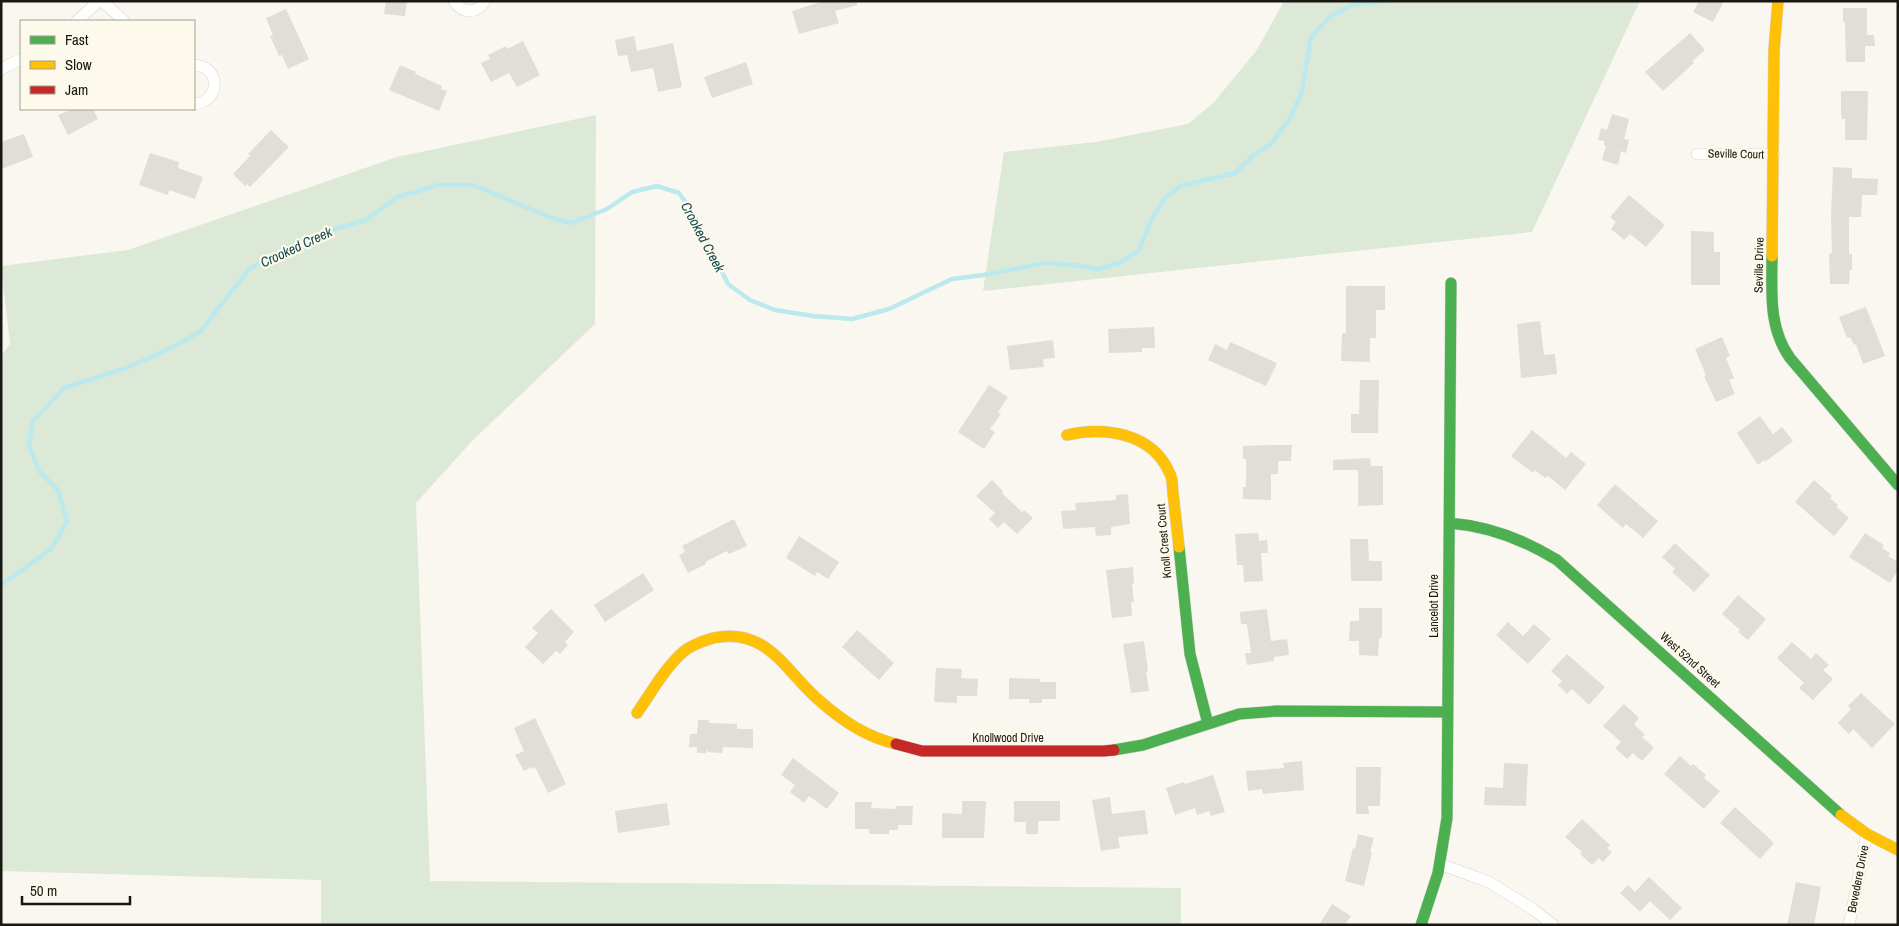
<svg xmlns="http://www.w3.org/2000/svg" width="1899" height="926" viewBox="0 0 1899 926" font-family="'Archivo Narrow',sans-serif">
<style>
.green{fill:#dce9d6}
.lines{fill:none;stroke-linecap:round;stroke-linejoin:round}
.stream{stroke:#bce9ee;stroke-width:4.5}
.building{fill:#e0ded8}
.street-casing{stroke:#d5d4ce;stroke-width:12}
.fast-casing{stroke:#d5d4ce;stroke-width:12}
.slow-casing{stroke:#d5d4ce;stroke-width:12}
.jam-casing{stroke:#d5d4ce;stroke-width:12}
.street{stroke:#fefefd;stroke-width:11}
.fast{stroke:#4caf50;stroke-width:11}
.slow{stroke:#ffc107;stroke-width:11}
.jam{stroke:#c62828;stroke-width:11}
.labels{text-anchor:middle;stroke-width:4.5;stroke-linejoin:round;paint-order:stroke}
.street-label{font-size:12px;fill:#191813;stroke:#fdfaeb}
.water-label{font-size:14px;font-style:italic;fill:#104951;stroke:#fdfaeb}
</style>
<rect width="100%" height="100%" fill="#f9f7ef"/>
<path class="green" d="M1284,1h356l-108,231 -549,59 21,-139 92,-10 92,-18 26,-22 43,-52z
M596,115l-1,209 -123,117 -56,62 14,378 751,7v37h-860v-45l-320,-9v-515l9,-12 -9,-78 127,-16 269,-93z"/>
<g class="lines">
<path class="stream" d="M1,585l50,-36 16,-27 -9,-32 -19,-19 -10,-26 4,-24 31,-33 65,-21 44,-20 28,-16 48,-62 37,-21 45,-18 35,-10 31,-23 42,-12h34l79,33 19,5 36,-14 25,-17 25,-6 22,7 15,21 34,70 22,16 25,10 38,6 39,3 37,-10 63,-30 31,-4 62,-12 29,2 25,4 23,-7 17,-12 12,-29 13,-22 16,-13 55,-13 19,-18 17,-11 19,-26 12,-26 9,-55 20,-21 24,-12 35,-3"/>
</g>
<path class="building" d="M386,1h21l-2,15 -21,-2z
M824,1h33v4l-22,6 4,12 -40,11 -7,-23z
M1699,1h25l-11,21 -20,-10z
M1843,8h24v27h7l1,11h-10v16h-19l-1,-40h-2z
M286,9l23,50 -21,10 -6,-14 -3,1 -9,-20 3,-1 -7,-17z
M1690,33l15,17 -13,11 2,2 -31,28 -18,-19z
M634,36l3,15 36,-8 9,44 -24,5 -5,-24 -22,4 -4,-17 -9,1 -3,-16z
M523,41l17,34 -23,12 -8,-14 -18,9 -10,-19 9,-4 -2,-4 18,-9 1,3z
M746,62l7,22 -41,14 -8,-21z
M400,65l16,7 -1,2 27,12 -1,3 6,2 -8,20 -50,-21z
M1841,91h27l-1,49h-22v-21h-3l-1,-7z
M72,109h21l5,10 -30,16 -10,-20z
M1612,114l17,5 -5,20 5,1 -3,13 -5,-2 -3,14 -16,-5 4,-14 -2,-1v-4l-6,-1 3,-12 6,2z
M271,130l18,17 -39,40 -3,-3 -2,2 -12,-12 17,-18 -2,-2z
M24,134l9,23 -32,12v-27z
M150,153l29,9 -1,6 25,9 -8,22 -26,-9 -1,5 -29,-10z
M1833,167l19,1v10l26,1 -1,16h-15l-1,22h-12v37h3v16h-2l-1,14h-19l-1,-30 3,-1 -1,-36z
M1629,195l36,30 -19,22 -16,-13 -6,6 -13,-11 5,-7 -6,-5z
M1691,231l23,1v20h6v33h-29z
M1346,286h39v24h-9v28h-6v24l-29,-1 1,-28h4z
M1866,307l19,49 -22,8 -7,-20 -2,1 -4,-8 -3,1 -8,-21z
M1540,321l4,34 11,-1 2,20 -36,4 -4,-54z
M1154,327l1,21h-13v4l-33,1 -1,-24z
M1722,337l8,19 -4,2 8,20 -5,2 6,14 -19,8 -12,-26 2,-1 -11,-26z
M1053,340l2,18 -12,1 1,8 -34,3 -3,-24z
M1230,342l47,21 -11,23 -58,-26 7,-16 12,6z
M1360,380h19l-1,53h-27v-19h8z
M989,385l19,12 -10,15 3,2 -11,15 5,3 -11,17 -26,-17z
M1760,416l13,18 9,-7 11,14 -28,21 -1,-2 -6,5 -21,-32z
M1532,430l34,28 5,-6 15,12 -21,26 -17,-14 -3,2 -10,-8 -2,3 -22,-17z
M1275,445h17l-1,16h-13v13h-7v26l-28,-1v-12h3v-28h-3v-13z
M1370,458l1,8h12v39l-25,1v-36h-25v-10z
M992,480l11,11 -1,2 20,19 2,-2 9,8 -16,16 -13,-12 -6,6 -9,-9 6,-6 -19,-17z
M1814,480l18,16 -2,2 8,7 -2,2 13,11 -15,18 -39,-34z
M1615,484l43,37 -15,17 -17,-14 -3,4 -26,-23z
M1128,494l2,30 -19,3v8l-15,1 -1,-9 -32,2 -2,-18 15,-1 -1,-7 41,-3v-5z
M734,519l13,27 -18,8 -2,-3 -22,11 1,2 -18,9 -9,-18 6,-3 -3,-6z
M1258,533l1,8 8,-1 1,13h-7l2,28 -19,1 -1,-17h-6l-2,-31z
M1865,533l19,12 -2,3 8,5 -2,3 10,6v8l-8,13 -41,-26z
M799,536l40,26 -11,17 -11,-7 -2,4 -29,-18z
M1350,539h18l1,22h13v20h-31z
M1675,543l35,32 -16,17 -22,-20 3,-3 -13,-12z
M1133,567l1,17h-2l2,18h-3l1,14 -20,2 -6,-48z
M643,573l11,17 -49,32 -11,-17z
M1738,595l28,24 -18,21 -10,-8 2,-2 -18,-16z
M1359,608h23v30h-3l-1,18 -19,-1v-14h-10l1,-20h9z
M551,609l23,23 -9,10 3,3 -8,9 -4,-3 -13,13 -18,-17 13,-14 -6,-5z
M1267,609l4,32 16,-2 2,16 -15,2v4l-27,4 -2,-12h6l-4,-29h-6l-1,-12z
M1508,622l15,14 11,-12 17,15 -23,25 -32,-29z
M857,630l37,33 -15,17 -37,-33z
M1144,641l4,30 -2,1 3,19 -18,2 -8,-49z
M1792,642l19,17 5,-6 13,12 -6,5 10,9 -20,21 -14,-12 5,-5 -27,-25z
M1567,654l38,33 -16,18 -17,-16 -5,5 -9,-9 4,-4 -11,-10z
M936,668l26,1 -1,9 17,1 -1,17h-20v7l-23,-1z
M1009,678l31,1v3h16v17h-14v4h-13v-4h-20z
M1861,693l34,31 -23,24 -19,-19 -4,5 -11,-11 13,-14 -3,-3z
M1624,704l15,14 -5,6 11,11 -3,2 12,11 -12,13 -9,-8 -6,6 -12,-11 6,-6 -18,-16z
M535,718l31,66 -18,9 -13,-26 -2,2 -1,-2 -8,4 -9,-16 9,-4 -10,-23z
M698,720h11v3l28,1v5h16v19l-30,-1 -1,6 -14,-1 -1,-3 -1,4h-9v-6h-8l1,-13h7z
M1680,756l11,10 2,-2 13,11 -2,3 16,13 -16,18 -40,-35z
M793,758l46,35 -12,16 -18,-13 -5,7 -14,-11 5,-7 -14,-10z
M1302,761l2,29 -41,4 -1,-5 -14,2 -2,-20 38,-3 -1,-5z
M1504,763l24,1 -2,42 -42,-1 1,-18 18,1z
M1356,767h25l-1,39h-12l1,8h-13z
M1213,775l12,37 -14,4 -2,-5 -12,4 -2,-7 -20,7 -9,-27 18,-6 1,2z
M1110,797l2,17 33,-4 3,24 -30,3 2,11 -19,3 -9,-51z
M962,801h24l-2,37h-42v-25l20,1z
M1014,801h46v20h-22v13h-12v-12h-12z
M855,802h17l-1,6 25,1v-3h17l-1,19h-14v5h-9v4h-20v-5h-14z
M667,803l3,22 -52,8 -3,-22z
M1735,807l39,36 -14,16 -40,-36z
M1582,819l28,26 -3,3 5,4 -9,10 -4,-4 -7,7 -12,-11 2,-2 -17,-15z
M1358,834l16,4 -4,14h2l-8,34 -19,-5 8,-33 2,1z
M1649,877l33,31 -12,12 -20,-19 -10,11 -20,-19 8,-8 7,7z
M1796,882l25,5 -7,38h-27z
M1332,904l19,12 -6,9h-26z"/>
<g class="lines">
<g class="street-casing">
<path id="street" d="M102,1l22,20
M454,1c8,13 23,13 31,0
M77,21l22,-20
M194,65c27,1 27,37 0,39
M1,69l20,-10
M1697,154h77
M1440,864l49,18 45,28 19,15
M1849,925l18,-91"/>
</g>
<g class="fast-casing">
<path id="fast" d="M1772,256c0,36 -4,71 18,102l108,127
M1449,523c40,3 74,16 108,37l284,255
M1179,547l11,107 18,70
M1114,750l29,-5 96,-31 38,-3 171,1
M1421,925l17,-52 9,-55 4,-535"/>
</g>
<g class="slow-casing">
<path id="slow" d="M1772,256l2,-206 4,-49
M1067,435c38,-9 86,-2 103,39 3,5 2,13 3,19 2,18 4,36 6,54
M637,713c14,-20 27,-44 46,-61 8,-7 20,-11 30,-14 55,-12 73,35 108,64 23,20 46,35 75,42
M1841,815l26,19 31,16"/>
</g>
<g class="jam-casing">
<path id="jam" d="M896,744l26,7h182l10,-1"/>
</g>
<use href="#street" class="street"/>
<use href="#fast" class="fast"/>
<use href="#slow" class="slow"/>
<use href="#jam" class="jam"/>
</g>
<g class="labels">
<g class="street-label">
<text transform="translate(1736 154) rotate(1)" y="4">Seville Court</text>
<text transform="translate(1759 265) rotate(-89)" y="4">Seville Drive</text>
<text transform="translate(1164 541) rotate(-95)" y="4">Knoll Crest Court</text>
<text transform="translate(1434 606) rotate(-90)" y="4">Lancelot Drive</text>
<text transform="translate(1690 660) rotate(42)" y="4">West 52nd Street</text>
<text x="1008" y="742">Knollwood Drive</text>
<text transform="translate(1858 879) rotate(-79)" y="4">Bevedere Drive</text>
</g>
<g class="water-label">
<text transform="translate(703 237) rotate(62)" y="5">Crooked Creek</text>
<text transform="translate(296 247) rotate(-25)" y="5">Crooked Creek</text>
</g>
</g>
<rect width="1899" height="926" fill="none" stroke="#191813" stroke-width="5"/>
<rect x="20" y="20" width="175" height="90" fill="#fdfaeb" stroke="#a2a095"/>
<rect x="30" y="36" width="25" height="8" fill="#4caf50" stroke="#a2a095"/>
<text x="65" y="45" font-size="15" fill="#191813">Fast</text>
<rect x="30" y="61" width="25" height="8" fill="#ffc107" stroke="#a2a095"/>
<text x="65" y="70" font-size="15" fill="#191813">Slow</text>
<rect x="30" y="86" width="25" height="8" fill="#c62828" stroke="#a2a095"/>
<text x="65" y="95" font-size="15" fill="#191813">Jam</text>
<path d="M22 896v8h108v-8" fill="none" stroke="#191813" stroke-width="2.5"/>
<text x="30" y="896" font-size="15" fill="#191813" stroke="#fdfaeb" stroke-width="4" paint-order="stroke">50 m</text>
</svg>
